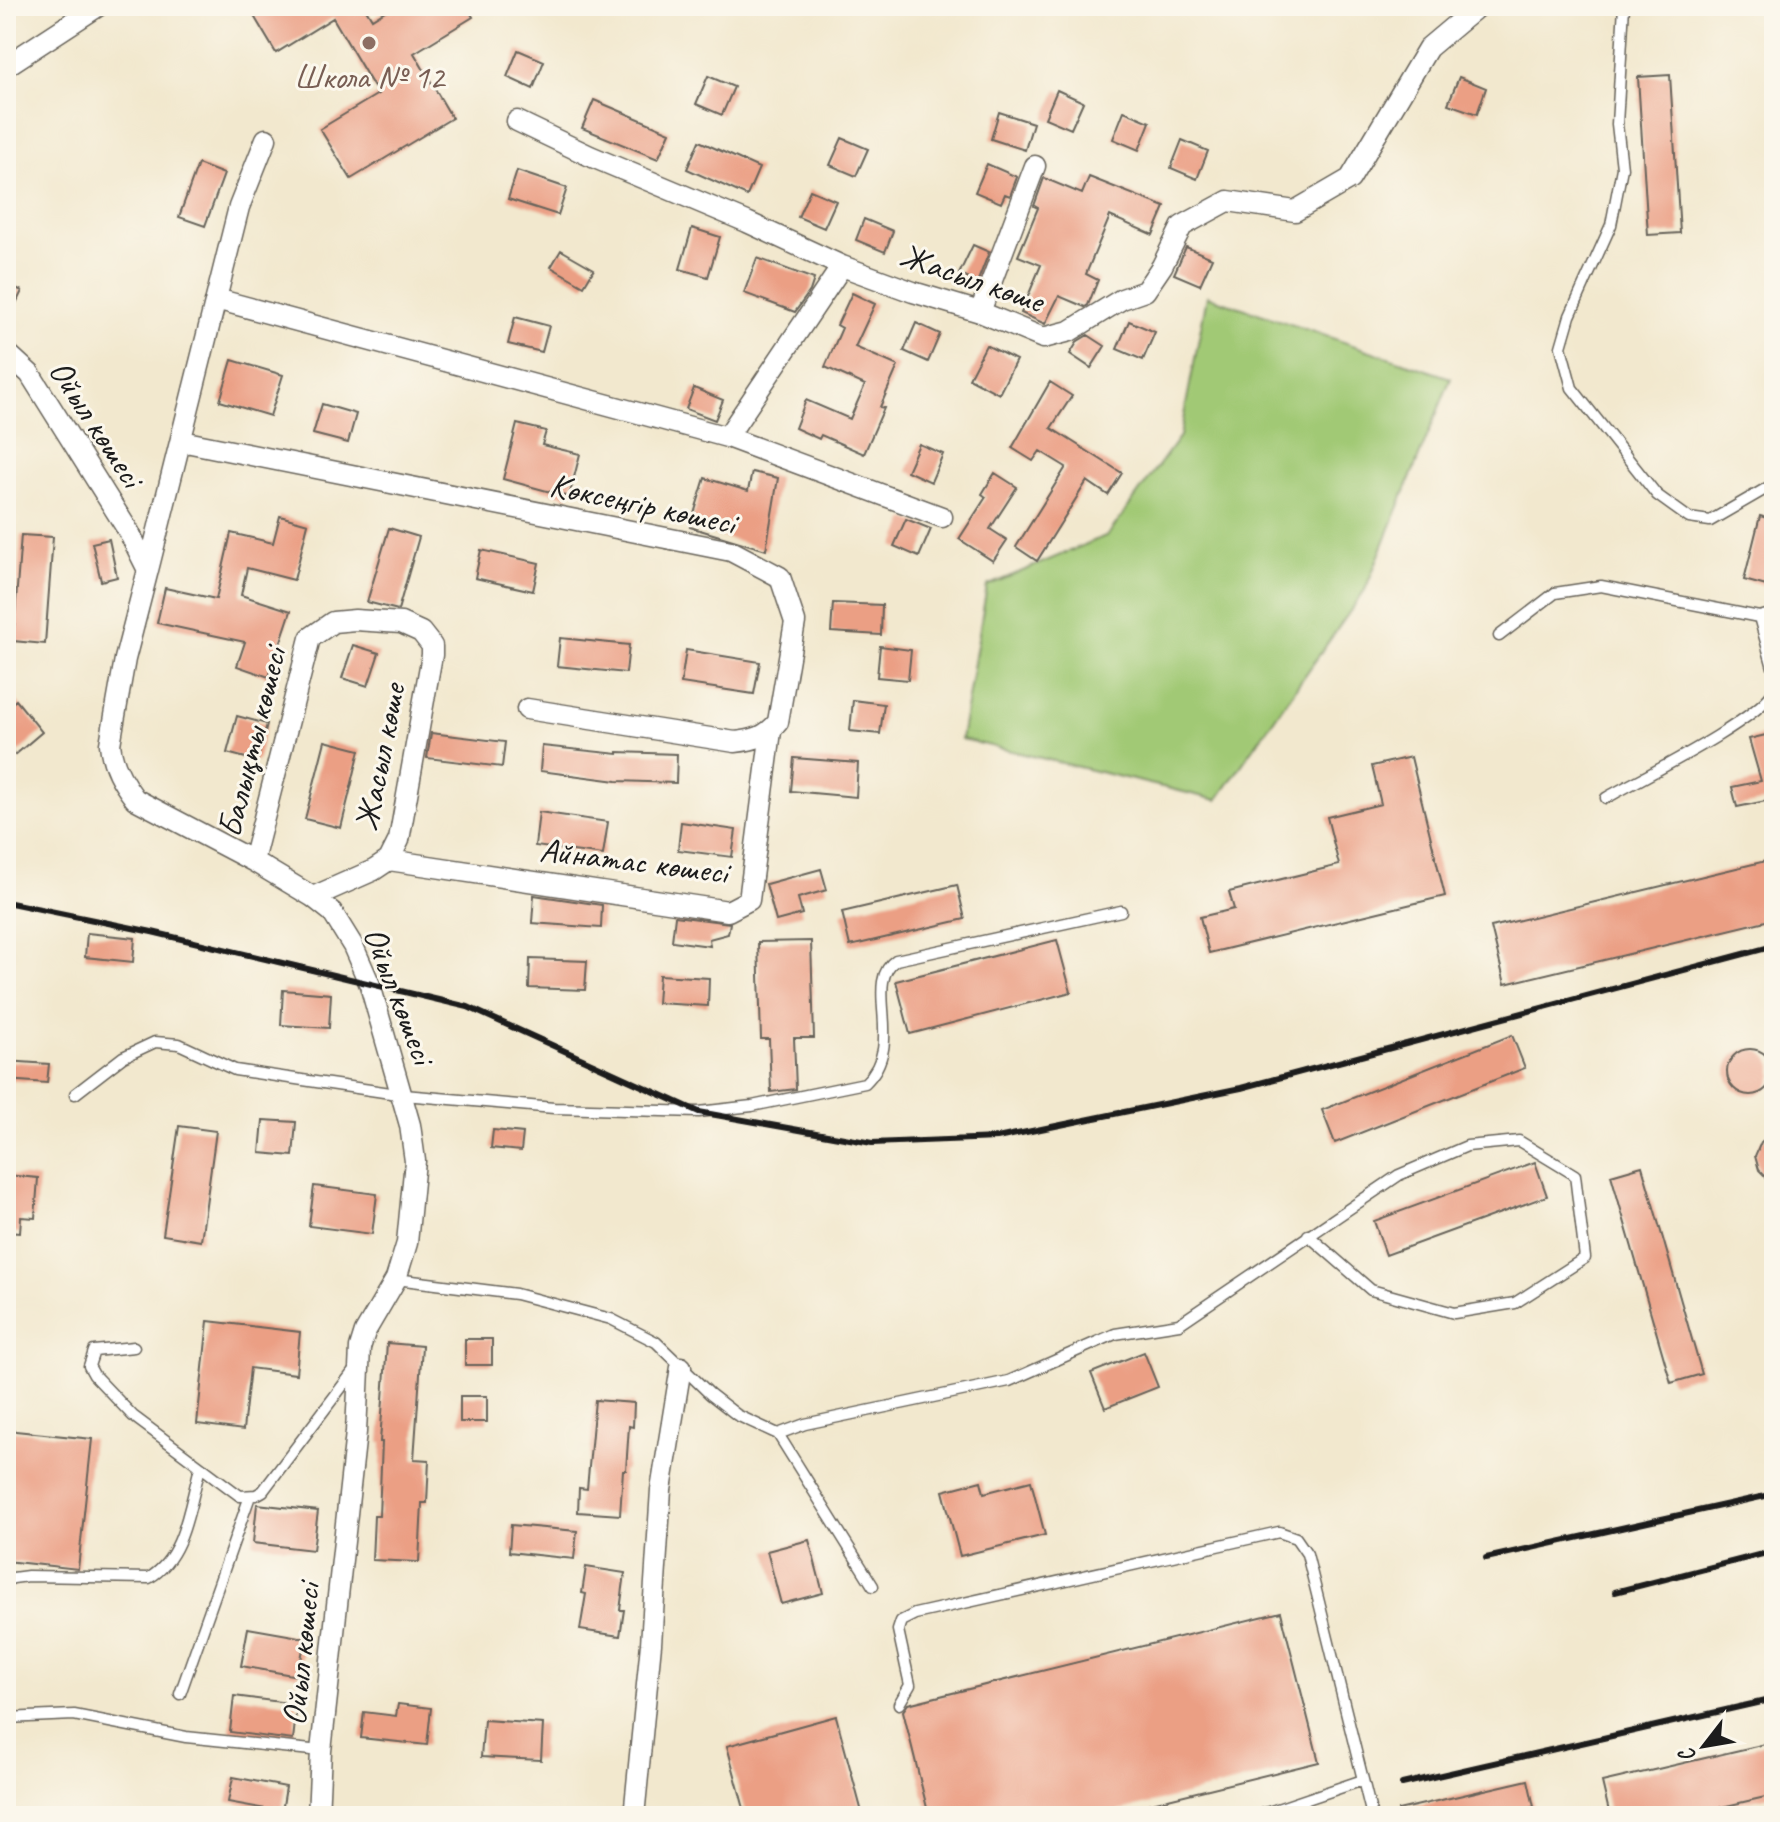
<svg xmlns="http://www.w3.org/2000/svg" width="1780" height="1822" viewBox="0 0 1780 1822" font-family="Caveat,sans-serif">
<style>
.green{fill:#a1c975;stroke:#5e7248;stroke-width:2}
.building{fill:#eb9f84}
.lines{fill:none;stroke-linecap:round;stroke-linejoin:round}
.service-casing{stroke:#67635a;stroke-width:13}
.minor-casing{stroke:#67635a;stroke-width:23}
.service{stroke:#fff;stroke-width:10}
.minor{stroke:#fff;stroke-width:20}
.rail{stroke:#1c1c1c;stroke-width:6}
.education-dot{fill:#8d6e63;stroke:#fbf7ec;stroke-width:3}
.labels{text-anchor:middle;stroke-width:6;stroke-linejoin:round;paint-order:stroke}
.education-label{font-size:34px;fill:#785e54;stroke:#fbf7ec}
.street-label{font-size:34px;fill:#1c1c1c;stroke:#fbf7ec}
</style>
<rect width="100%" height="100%" fill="#fbf7ec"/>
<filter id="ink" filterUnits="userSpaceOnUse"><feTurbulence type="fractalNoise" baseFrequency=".0125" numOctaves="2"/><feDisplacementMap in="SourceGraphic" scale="16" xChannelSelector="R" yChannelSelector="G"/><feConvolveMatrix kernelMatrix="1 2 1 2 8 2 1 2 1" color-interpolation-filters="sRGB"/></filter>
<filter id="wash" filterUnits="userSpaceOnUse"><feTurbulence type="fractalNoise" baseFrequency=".006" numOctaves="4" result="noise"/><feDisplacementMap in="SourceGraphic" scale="32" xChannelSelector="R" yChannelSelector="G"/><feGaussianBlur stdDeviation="1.8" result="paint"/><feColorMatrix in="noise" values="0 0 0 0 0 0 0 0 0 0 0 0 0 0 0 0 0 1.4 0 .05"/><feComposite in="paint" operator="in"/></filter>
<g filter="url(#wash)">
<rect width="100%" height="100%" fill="#f2e8ce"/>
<path class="green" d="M1207,296l244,82 -86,212 -148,210 -256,-61 26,-153 121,-51 72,-99z"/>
<g id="blocks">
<path class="building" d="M248,6h116l8,13 21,-13h73l7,11 -59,36 38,65 -101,61 -31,-50 58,-35 -45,-76 -57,35z
M518,50l26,11 -11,28 -26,-12z
M1670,75l10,158 -32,2 -10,-158z
M708,76l26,11 -12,28 -26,-11z
M1459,77l27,11 -9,26 -29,-10z
M1057,90l26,12 -12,27 -26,-11z
M594,100l76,32 -12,27 -76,-31z
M1124,111l26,11 -11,28 -26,-11z
M999,112l34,11 -8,27 -34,-11z
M842,138l26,11 -12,27 -26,-11z
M1182,140l26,11 -11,28 -26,-11z
M699,141l60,27 -12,28 -60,-27z
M198,164l26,10 -19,52 -26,-9z
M987,164l30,13 -7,19 -5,-2 -4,9 -26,-11z
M517,171l50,17 -9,27 -50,-16z
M1089,177l76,30 -12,28 -43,-19 -24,58 12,6 -10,25 -3,2 -26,-11 -14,28 -24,-11 20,-48 -23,-9 20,-48 -4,-2 10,-28 38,16z
M810,190l26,11 -12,27 -26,-11z
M864,219l29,12 -8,21 -29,-12z
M692,228l28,9 -12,40 -28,-8z
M973,245l16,7 -12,31 -18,-9z
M1186,247l26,11 -12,27 -26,-11z
M561,250l33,19 -10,17 -33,-19z
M757,258l57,21 -4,12 -15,21 -51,-19z
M6,283l16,8 -16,33z
M852,293l23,11 -20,43 43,19 -18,41 4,1 -20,46 -43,-19 -2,4 -24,-11 11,-28 44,19 15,-34 -40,-18 17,-39 -5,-3z
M515,317l34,9 -7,26 -34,-8z
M1129,321l26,11 -12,28 -26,-11z
M916,323l24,11 -12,28 -24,-11z
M1088,335l17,11 -14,22 -21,-14 8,-13z
M986,345l30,15 -17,34 -30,-16z
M232,360l51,15 -13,41 -50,-15z
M1050,382l22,14 -21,32 71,45 -14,22 -21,-14 -50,80 -21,-14 50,-80 -26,-16 -7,10 -21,-13z
M694,388l29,12 -8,20 -29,-11z
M322,404l34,10 -8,29 -35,-9z
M517,424l29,7 -4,14 38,9 -11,43 -66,-18z
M919,444l24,10 -12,28 -24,-11z
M752,472l26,6 -12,72 -76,-23 15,-49 43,13z
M995,473l22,14 -27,42 17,11 -14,21 -34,-22 27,-42 -4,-3z
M280,516l28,8 -14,56 -47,-12 -6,27 50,16 -22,66 -32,-11 8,-24 -88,-19 8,-35 51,11 15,-66 42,10z
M1760,516l14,4v49l-4,18 -26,-7z
M906,519l25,10 -12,28 -25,-11z
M389,528l30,9 -21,73 -31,-8z
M21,535l32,2 -8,107 -32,-3z
M109,539l8,38 -16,4 -9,-38z
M481,550l58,13 -6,28 -58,-13z
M833,603l49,2 -1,30 -50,-3z
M560,638l69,7 -3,28 -69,-7z
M353,645l26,8 -11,33 -26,-8z
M880,646l31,4 -3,30 -31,-3z
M686,650l74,12 -6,32 -73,-11z
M16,700l26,32 -27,23 -9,-12v-35z
M853,700l31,4 -4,30 -30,-3z
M237,716l30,8 -10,37 -30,-8z
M431,733l74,9 -3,25 -75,-9z
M1774,733v79l-5,1 -3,-12 -29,6 -5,-20 29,-6 -12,-42z
M325,741l35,9 -19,78 -36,-9z
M542,746l76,8v-2l59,2 -1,29 -59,-2 -77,-10z
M1411,757l34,139 -236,57 -9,-36 34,-8 -5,-17 110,-27 -12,-48 54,-13 -9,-38z
M794,758l64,5 -2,34 -65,-6z
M539,812l69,10 -5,33 -68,-9z
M681,822l55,8 -4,27 -54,-7z
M1774,859v60l-269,65 -14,-57z
M821,869l6,21 -29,8 4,16 -26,7 -10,-37z
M957,885l8,34 -115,27 -8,-34z
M534,895l68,10 -1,23 -69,-5z
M675,916l55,7 -2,11 -19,5 1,7 -38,-5z
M87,933l48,5 -2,24 -48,-5z
M1057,940l14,52 -161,42 -14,-53z
M811,941l3,97h-20l2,51 -25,3 -2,-53h-8l-3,-97z
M530,959l57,2 -2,29 -56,-2z
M659,975l50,3 -1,28 -51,-3z
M283,990l48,4 -2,34 -48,-3z
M1512,1035l13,33 -190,75 -13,-33z
M1727 1072a23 23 0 1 1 46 0a23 23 0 1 1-46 0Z
M6,1061l43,3 -2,19 -41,-3z
M263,1120l33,2 -3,34 -33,-3z
M179,1126l37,5 -15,110 -38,-6z
M493,1130l30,3 -2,18 -30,-3z
M1774,1131v54l-15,-15 -4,-14 6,-14z
M1535,1162l12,34 -161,59 -12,-34z
M1642,1166l60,208 -31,9 -60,-208z
M6,1175l32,3 -3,40 -14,-1 -1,16 -14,-1z
M314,1186l63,8 -5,40 -63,-8z
M208,1321l92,11 -4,42 -46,-6 -7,62 -46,-6z
M465,1339h27v26h-27z
M387,1343l35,3 -8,113 15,1 -2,43h-5l-3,59 -47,-2 2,-44h5l3,-74h-2z
M1144,1352l14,35 -53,21 -14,-35z
M460,1396h27v26h-27z
M595,1400l39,3 -1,24 -4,-1 -3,44h-3l-3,45 -42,-3 1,-24 8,1z
M6,1430l86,9 -14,130 -72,-8z
M981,1481l3,12 47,-12 14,54 -85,21 -17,-65z
M257,1504l61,7 -5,39 -60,-7z
M511,1525l66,6 -3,28 -65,-7z
M809,1540l14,53 -42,11 -14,-53z
M586,1567l39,6 -5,37h4l-4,26 -40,-6 6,-36 -4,-1z
M1281,1612l38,150 -220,54h-170l-26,-105 5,-7z
M248,1628l57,10 -7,38 -57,-10z
M234,1696l63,8 -4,36 -63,-8z
M398,1704l33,4 -4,37 -66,-7 3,-26 32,4z
M836,1716l27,100h-117l-19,-70z
M484,1720l59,4 -2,36 -60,-3z
M1774,1742v53l-91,21h-73l-8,-34z
M233,1777l53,10 -4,25 -54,-10z
M1528,1780l6,27 -40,9h-95l-1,-6z"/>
</g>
</g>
<g filter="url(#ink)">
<use href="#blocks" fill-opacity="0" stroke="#67635a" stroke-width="2"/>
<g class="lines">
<g class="service-casing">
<path id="service" d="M1624,6l-7,118 5,44 -11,57 -41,91 -9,31 11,41 85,107 32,23 21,3 64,-37
M1759,617l15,54
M1499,636l56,-43 46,-7 158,31 15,-4
M1606,798c37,-21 149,-76 168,-107
M75,1094l48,-37 32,-15 24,2 56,26 169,25 150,13 145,4 53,-6 113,-23c42,-39 -3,-100 31,-123l225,-49
M396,1279l120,15 95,25 45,23 54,52 27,21 41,19 95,152
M134,1347l-40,4 -5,15 5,9 39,41 107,80 16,-1 7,-4 93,-123
M778,1434l27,-10 204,-43 106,-47 64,-10 220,-149 68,-29 52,-5 56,34 10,83 -70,45 -61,10 -83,-23 -63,-55
M6,1581l7,-3 15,-2 121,2c36,-21 40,-72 51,-110
M180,1694l70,-198
M899,1704l11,-19 -12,-55 3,-9 14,-7 364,-82 17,6 11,16 65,262
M6,1718l68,-3 112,22 135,14
M1257,1816l106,-36"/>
</g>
<g class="minor-casing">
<path id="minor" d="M6,66l92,-60
M517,121l73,35 157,66 95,44 71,26 67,20 63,26 27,-7 52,-32 23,-8 17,-25 20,-40 46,-25 67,10 55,-32 78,-131 50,-42
M216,299l511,138 215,80
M980,312l55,-146
M6,352l24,22 99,158 19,38 -23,89 -15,85c2,21 12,38 25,55l118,62 60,36 19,15 21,34 17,39 40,140 5,36 -8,82 -11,36 -31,53 -5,16 -4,84 -35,319 -3,65
M727,437l115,-171
M181,441l550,110 49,26 15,45 -17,100c-12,15 -24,18 -43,20l-208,-33
M148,570l91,-363 27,-68
M389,860l339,51 21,-11 22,-169
M253,861l57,-223 23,-16 22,-2 46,3 20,9 11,14v9l-33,185 -10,20 -15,10 -61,27
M634,1816l17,-172 10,-154 20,-123"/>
</g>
<use href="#service" class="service"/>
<use href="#minor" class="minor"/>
<path class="rail" d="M1767,6l7,12
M6,902l146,30 316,75 231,105 173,31 125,-5 244,-50 533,-142
M1486,1558l288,-64
M1615,1592l159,-41
M1402,1784l372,-85"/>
</g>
</g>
<circle class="education-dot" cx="369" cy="43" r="8"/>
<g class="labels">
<g class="education-label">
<text x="369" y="88">Школа № 12</text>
</g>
<g class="street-label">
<text transform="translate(972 277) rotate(19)" y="12">Жасыл көше</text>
<text transform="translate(97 423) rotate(57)" y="12">Ойыл көшесі</text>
<text transform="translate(643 503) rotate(12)" y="12">Көксеңгір көшесі</text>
<text transform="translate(251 742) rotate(-76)" y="12">Балықты көшесі</text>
<text transform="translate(379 757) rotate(-79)" y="12">Жасыл көше</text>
<text transform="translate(634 860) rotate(7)" y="12">Айнатас көшесі</text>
<text transform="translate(400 995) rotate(69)" y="12">Ойыл көшесі</text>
<text transform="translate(300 1654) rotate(-84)" y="12">Ойыл көшесі</text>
</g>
</g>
<rect width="1780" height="1822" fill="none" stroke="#fbf7ec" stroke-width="32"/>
<g transform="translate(1704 1746) rotate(239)" stroke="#fbf7ec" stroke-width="6" paint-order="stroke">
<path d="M0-6L14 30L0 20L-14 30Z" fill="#1c1c1c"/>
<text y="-12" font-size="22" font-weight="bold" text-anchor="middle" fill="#1c1c1c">С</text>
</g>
</svg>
